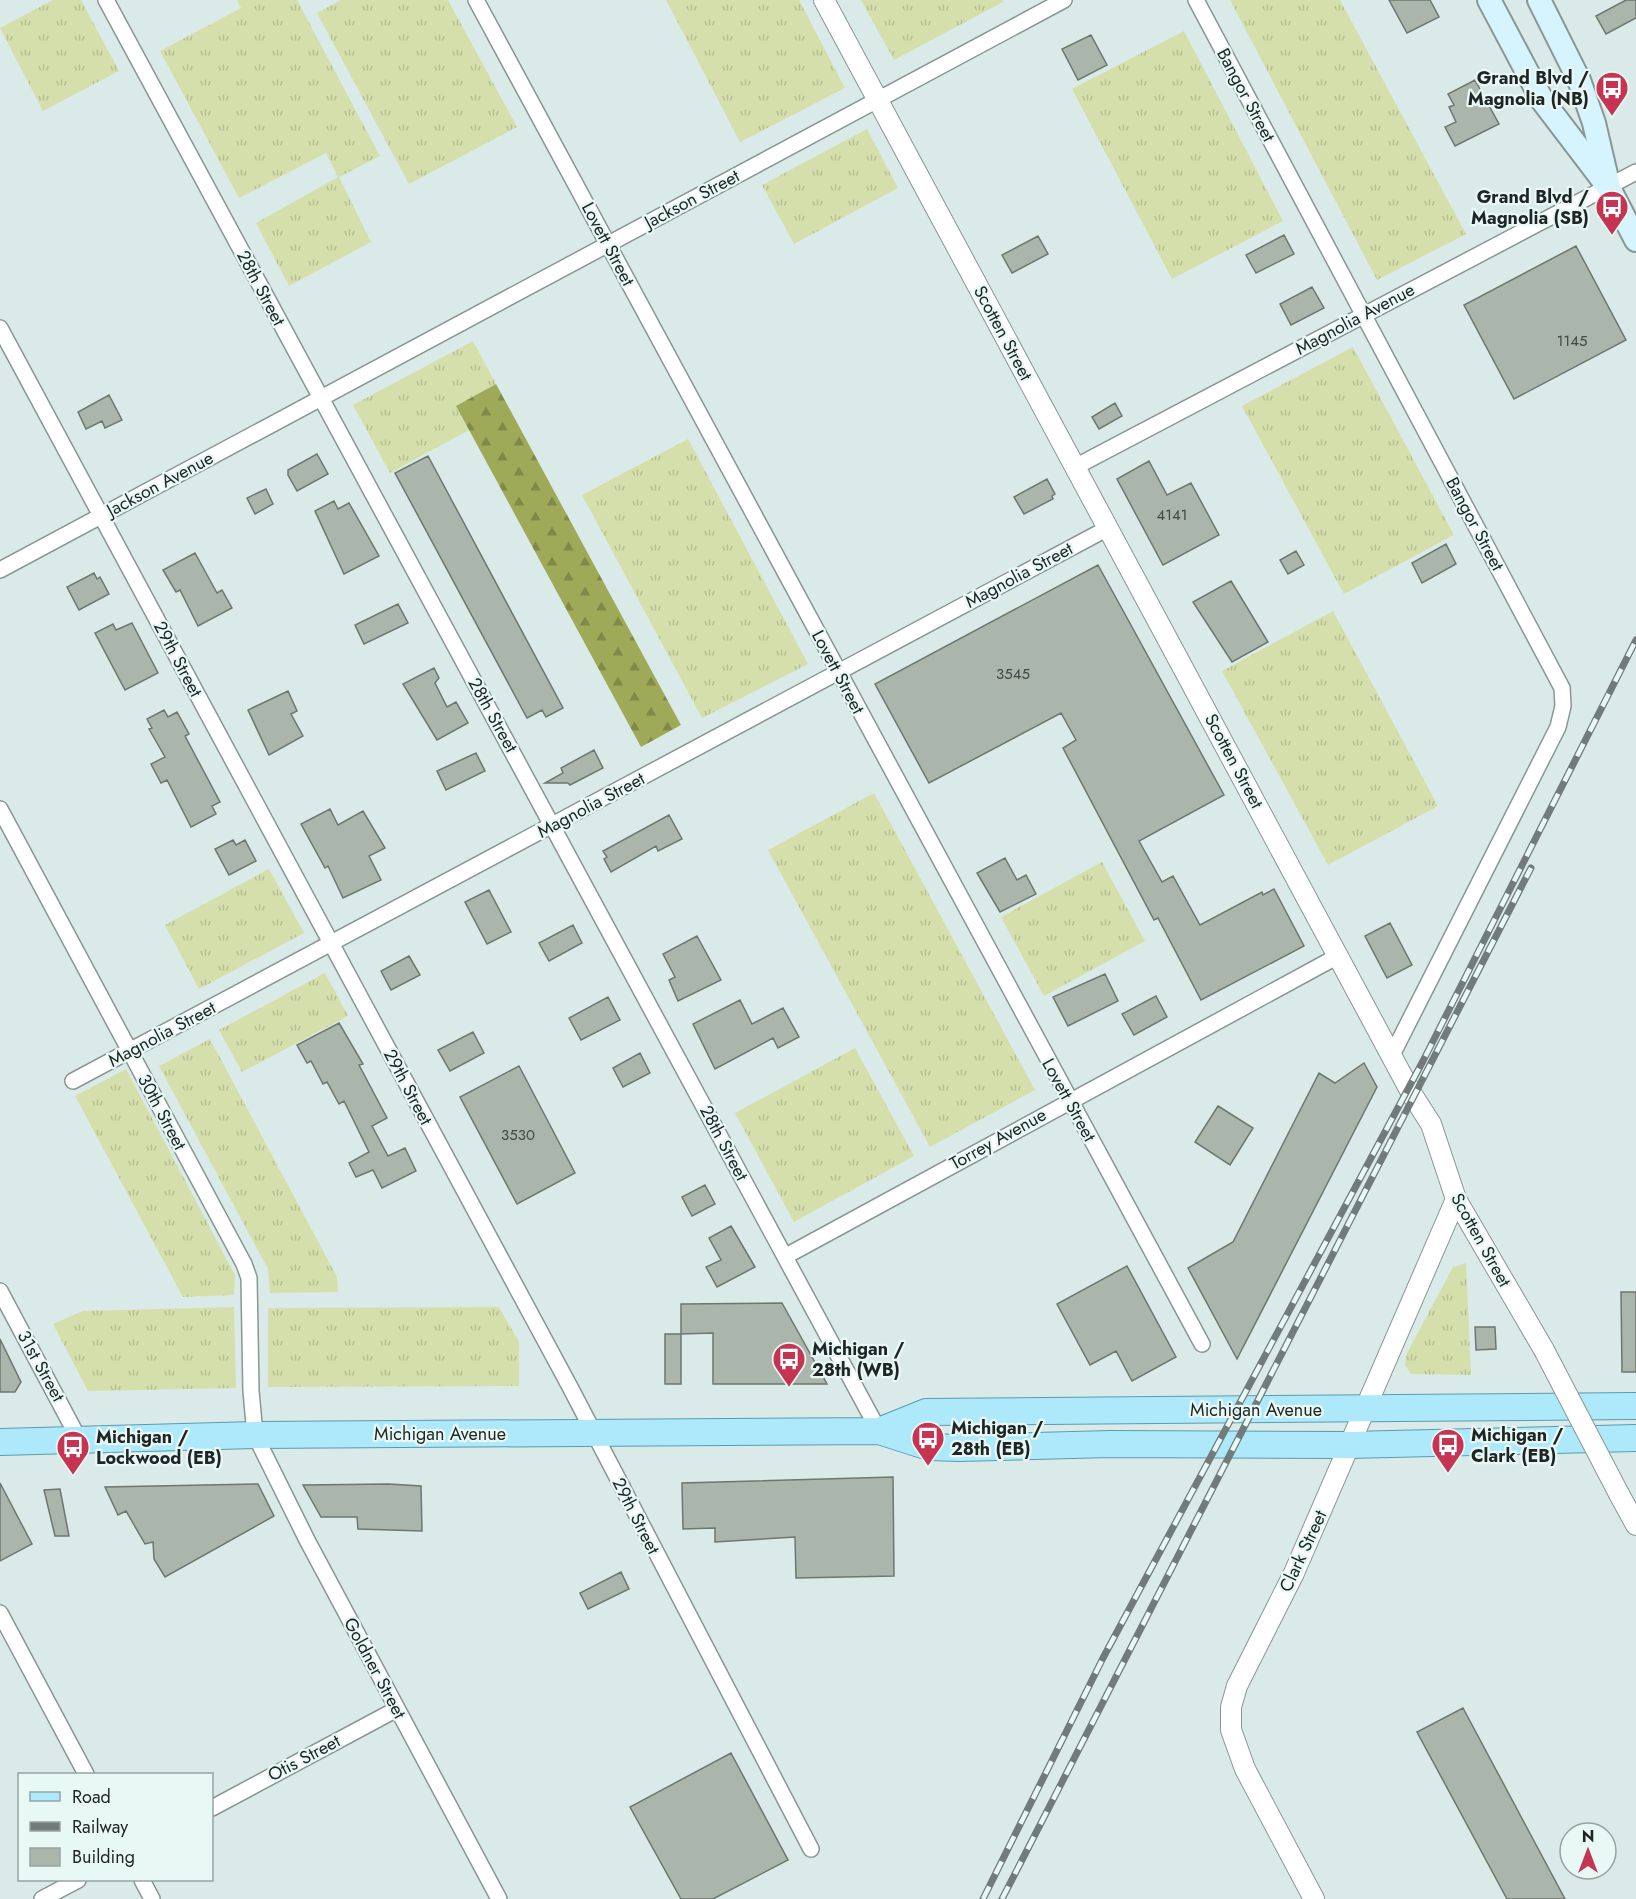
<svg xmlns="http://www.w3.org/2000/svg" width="1636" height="1899" viewBox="0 0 1636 1899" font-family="Jost,sans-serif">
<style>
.grass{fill:url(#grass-tufts)}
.forest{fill:url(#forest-firs)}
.building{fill:#aab5ac;stroke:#6d776e;stroke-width:1.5}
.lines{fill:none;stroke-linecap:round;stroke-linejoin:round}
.minor-casing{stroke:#889794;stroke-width:18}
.tertiary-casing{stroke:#889794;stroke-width:22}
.secondary-casing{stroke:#889794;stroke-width:26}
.primary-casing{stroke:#599bae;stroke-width:28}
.minor{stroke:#fff;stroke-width:15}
.tertiary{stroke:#fff;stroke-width:20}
.secondary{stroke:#d6f4fd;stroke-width:22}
.primary{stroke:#aee9fb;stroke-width:26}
.rail-casing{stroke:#717c7a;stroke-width:7}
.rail{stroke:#e7f8f5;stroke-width:4.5;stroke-dasharray:14;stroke-linecap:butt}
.tertiary-bridge-casing{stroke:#889794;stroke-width:22;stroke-linecap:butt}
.tertiary-bridge{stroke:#fff;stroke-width:20}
.labels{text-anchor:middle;stroke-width:4.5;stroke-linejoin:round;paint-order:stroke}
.number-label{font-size:15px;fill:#424946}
.poi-label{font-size:18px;font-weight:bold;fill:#1f2524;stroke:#e7f8f5;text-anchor:start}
.street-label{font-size:18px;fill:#1f2524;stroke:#e7f8f5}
</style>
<defs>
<pattern id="grass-tufts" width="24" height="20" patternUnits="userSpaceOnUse" patternTransform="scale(1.5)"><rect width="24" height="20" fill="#d5dfab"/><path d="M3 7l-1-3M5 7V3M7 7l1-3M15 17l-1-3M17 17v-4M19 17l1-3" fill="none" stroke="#b6bf93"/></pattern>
<pattern id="forest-firs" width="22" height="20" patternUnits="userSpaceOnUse" patternTransform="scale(1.5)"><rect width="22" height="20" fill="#9eaa57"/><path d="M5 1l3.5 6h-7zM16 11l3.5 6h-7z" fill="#808a48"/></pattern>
</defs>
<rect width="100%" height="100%" fill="#daeae8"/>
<path class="grass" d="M53,0h28l38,71 -76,40 -43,-83z
M237,0h60l83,156 -41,21 32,65 -82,44 -33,-63 82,-46 -12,-24 -87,45 -79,-147 81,-43z
M341,0h107l69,127 -108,57 -92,-171z
M666,0h133l46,88 -105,54z
M861,0h141l1,2 -109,58z
M1230,0h110l126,234 -89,46z
M1184,31l99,190 -111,58 -100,-190z
M867,129l31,59 -104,56 -32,-59z
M473,341l23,43 -40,22 13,24 -79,43 -37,-68z
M1353,347l101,188 -110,59 -102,-188z
M688,439l120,225 -106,54 -120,-223z
M1333,611l105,195 -110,59 -106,-194z
M874,793l161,297 -105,57 -162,-297z
M1102,862l43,79 -101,55 -43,-79z
M269,869l35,64 -105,56 -34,-64z
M325,973l23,43 -106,56 -23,-42z
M210,1039l127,238 1,15 -68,1 -2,-24 -109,-203z
M855,1048l59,108 -120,66 -59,-109z
M126,1069l109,206 -1,20 -51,2 -108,-201z
M1466,1263l5,112 -60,-1 -6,-9 1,-10 47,-88z
M234,1307l2,81 -148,3 -35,-67 30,-13z
M499,1307l20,35v44l-251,1v-79z"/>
<path class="forest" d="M496,384l185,341 -40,22 -185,-341z"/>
<path class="building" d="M1389,0h41l9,17 -32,16z
M1626,0h10v18l-30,16 -10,-18z
M1091,35l16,30 -29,15 -16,-31z
M1475,80l24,44 -44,22 -10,-19 11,-5 -7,-15 5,-2 -6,-11z
M1284,235l10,19 -38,19 -10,-18z
M1038,236l10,18 -36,19 -10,-18z
M1576,246l50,94 -112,59 -50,-94z
M1312,287l12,21 -33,17 -11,-21z
M109,395l13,25 -17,8 -3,-7 -16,8 -8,-17z
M1115,403l7,13 -23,13 -7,-12z
M317,454l11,20 -31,17 -9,-16v-5z
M428,456l135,252 -17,9 -4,-7 -15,8 -132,-245z
M1149,461l18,34 24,-12 28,52 -56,30 -46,-86z
M1047,479l8,15 -3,2 1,3 -29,15 -10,-17z
M266,489l7,15 -18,10 -8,-16z
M334,501l4,8 11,-6 30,53 -35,18 -29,-63z
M1446,544l10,20 -34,19 -10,-20z
M1296,551l8,14 -16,9 -8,-14z
M195,553l22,40 5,-3 10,18 -34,18 -18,-36 -4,2 -13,-22z
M1098,565l126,230 -85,46 23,41 11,-6 27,49 62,-33 1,3 11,-6 30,57 -103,54 -43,-82 -4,2 -91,-172 13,-8 -15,-27 -132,70 -54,-99z
M94,573l3,6 3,-2 9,17 -30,16 -12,-23z
M1231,581l37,61 -36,20 -39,-60z
M398,604l10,19 -44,21 -9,-19z
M132,623l26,50 -33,17 -30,-57 18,-9 3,6z
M434,668l5,10 -4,5 12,24 9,-5 12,21 -31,17 -34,-56z
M288,691l9,20 -6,3 12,22 -34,19 -21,-45z
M164,710l4,7 9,-5 12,22 -4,2 35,66 -8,4 4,8 -25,13 -24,-47 -6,3 -10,-19 14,-7 -16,-28 3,-1 -5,-9z
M594,750l9,18 -33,17 -2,-2h-23l18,-10 -2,-5z
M476,753l9,18 -39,19 -9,-19z
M330,809l8,16 25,-14 22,37 -16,8 12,24 -38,18 -15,-32 -3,2 -24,-44z
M669,815l13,24 -24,12 -2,-5 -45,26 -7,-13 3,-2 -4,-6z
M233,840l3,5 9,-5 11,21 -27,14 -14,-26z
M1005,858l12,22 9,-5 10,19 -36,18 -23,-39z
M489,890l22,42 -24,12 -22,-42z
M1390,923l22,42 -25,13 -22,-42z
M573,925l9,18 -33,18 -10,-18z
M697,936l24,44 -43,21 -9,-21 6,-3 -12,-23z
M409,956l11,19 -29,15 -10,-19z
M1105,974l13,27 -50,25 -15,-29z
M1156,996l11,21 -33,18 -12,-21z
M608,997l12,23 -39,20 -12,-22z
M740,1000l12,24 31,-16 16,29 -21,11 -5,-10 -58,31 -22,-45z
M339,1023l24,41 -4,1 28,53 -15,8 16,30 17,-8 11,23 -34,17 -9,-18 -17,7 -7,-14 20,-11 -25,-51 -5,3 -12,-22 -4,2 -12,-23 -4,2 -10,-18z
M473,1032l11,21 -34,18 -12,-21z
M640,1053l10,20 -27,14 -10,-19z
M1364,1063l13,24 -140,272 -49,-91 45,-26 86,-169 16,10z
M519,1066l56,107 -58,31 -57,-107z
M1218,1106l35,22 -23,37 -35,-23z
M705,1185l10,19 -23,12 -10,-19z
M731,1226l24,41 -38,20 -11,-20 15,-7 -12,-22z
M1127,1266l49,91 -44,24 -16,-30 -26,14 -33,-61z
M1621,1292h15v80h-14z
M782,1303l45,81h-114v-51l-32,1v-30z
M1475,1327h20l1,22 -20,1z
M665,1334h16v50h-16z
M0,1339l21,43 -6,10h-15z
M893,1477l1,99 -98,2 -1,-41 -80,5v-14l-32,1 -1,-46z
M0,1483l32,61 -32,17z
M258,1484l16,32 -109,61 -11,-18 -1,-17 -8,2 -19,-33 -8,4 -13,-28z
M389,1484l32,2 1,45 -64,-2 -1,-12h-36l-18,-32z
M60,1489l9,47h-14l-11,-46z
M621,1572l8,17 -41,20 -8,-16z
M1463,1708l102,191h-58l-90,-167z
M731,1753l57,107 -75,39h-32l-51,-92z"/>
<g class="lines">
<g class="minor-casing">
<path id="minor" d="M106,0l773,1431
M476,0l726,1344
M1196,0l366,688 1,18 -5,21 -166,328
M0,328l570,1059 241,462
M1075,467l561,-295
M0,570l1064,-570
M0,809l244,455 5,14 2,113 4,44 52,105 192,359
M73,1081l1035,-553
M786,1256l552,-300
M0,1291l80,150
M0,1613l86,161
M212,1808l185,-99
M142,1880l10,19
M42,1899l36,-19"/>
</g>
<g class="tertiary-casing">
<path id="tertiary" d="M824,0l589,1096 18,28 25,75 88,151
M1619,1494l17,31
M1314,1899l-69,-130 -14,-39v-23l6,-21 57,-113 162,-374"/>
</g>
<g class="secondary-casing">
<path id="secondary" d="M1489,0l53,100 67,88 27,52
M1539,0l40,80 15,43 14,60"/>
</g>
<g class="primary-casing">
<path id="primary" d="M879,1431l47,-19 710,-6
M0,1442l255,-7 624,-4 50,16 30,1 151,-4 240,1 286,-7"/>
</g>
<use href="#minor" class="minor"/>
<use href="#tertiary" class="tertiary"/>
<use href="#secondary" class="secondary"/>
<use href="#primary" class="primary"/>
<g class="rail-casing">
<path id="rail" d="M983,1899l120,-241 320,-597 213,-421
M1002,1899l529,-1031"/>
</g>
<use href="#rail" class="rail"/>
<g class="tertiary-bridge-casing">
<path id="tertiary-bridge" d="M1544,1350l75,144"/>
</g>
<use href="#tertiary-bridge" class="tertiary-bridge"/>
</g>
<defs>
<g id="bus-pin" transform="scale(1.725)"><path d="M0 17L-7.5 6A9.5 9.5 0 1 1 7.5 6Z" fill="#c53553" stroke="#e7f8f5"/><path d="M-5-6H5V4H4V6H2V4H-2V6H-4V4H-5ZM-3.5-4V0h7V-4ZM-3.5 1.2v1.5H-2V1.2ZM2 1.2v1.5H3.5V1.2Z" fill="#fff"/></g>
</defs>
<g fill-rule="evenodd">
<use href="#bus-pin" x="1612" y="88"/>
<use href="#bus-pin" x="1612" y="207"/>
<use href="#bus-pin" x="789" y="1359"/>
<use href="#bus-pin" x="928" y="1438"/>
<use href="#bus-pin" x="1448" y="1445"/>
<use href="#bus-pin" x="73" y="1447"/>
</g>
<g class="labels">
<g class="number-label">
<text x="1572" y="346">1145</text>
<text x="1172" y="520">4141</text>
<text x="1013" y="679">3545</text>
<text x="518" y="1140">3530</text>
</g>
<g class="poi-label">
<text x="1589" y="84" text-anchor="end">Grand Blvd /<tspan x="1589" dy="21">Magnolia (NB)</tspan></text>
<text x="1589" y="203" text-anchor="end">Grand Blvd /<tspan x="1589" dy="21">Magnolia (SB)</tspan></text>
<text x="812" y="1355">Michigan /<tspan x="812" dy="21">28th (WB)</tspan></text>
<text x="951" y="1434">Michigan /<tspan x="951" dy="21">28th (EB)</tspan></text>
<text x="1471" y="1441">Michigan /<tspan x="1471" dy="21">Clark (EB)</tspan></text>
<text x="96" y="1443">Michigan /<tspan x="96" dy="21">Lockwood (EB)</tspan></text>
</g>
<g class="street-label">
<text transform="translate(1246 95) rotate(62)" y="6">Bangor Street</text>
<text transform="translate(692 199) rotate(-28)" y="6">Jackson Street</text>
<text transform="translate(608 244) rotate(62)" y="6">Lovett Street</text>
<text transform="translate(261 288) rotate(62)" y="6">28th Street</text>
<text transform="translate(1355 319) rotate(-28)" y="6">Magnolia Avenue</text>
<text transform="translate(1003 333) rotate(62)" y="6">Scotten Street</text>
<text transform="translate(160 484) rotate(-28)" y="6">Jackson Avenue</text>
<text transform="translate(1475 524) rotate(62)" y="6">Bangor Street</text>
<text transform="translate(1019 575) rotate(-28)" y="6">Magnolia Street</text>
<text transform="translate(178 659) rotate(62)" y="6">29th Street</text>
<text transform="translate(838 672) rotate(62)" y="6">Lovett Street</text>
<text transform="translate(493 715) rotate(61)" y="6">28th Street</text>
<text transform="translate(1234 761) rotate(62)" y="6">Scotten Street</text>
<text transform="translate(591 805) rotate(-28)" y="6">Magnolia Street</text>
<text transform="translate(162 1034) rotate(-28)" y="6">Magnolia Street</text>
<text transform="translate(408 1087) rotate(62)" y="6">29th Street</text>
<text transform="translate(1069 1100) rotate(61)" y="6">Lovett Street</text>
<text transform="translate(162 1112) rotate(62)" y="6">30th Street</text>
<text transform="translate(998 1139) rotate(-29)" y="6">Torrey Avenue</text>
<text transform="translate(724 1143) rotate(62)" y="6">28th Street</text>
<text transform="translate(1481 1240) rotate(61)" y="6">Scotten Street</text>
<text transform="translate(41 1366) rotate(61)" y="6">31st Street</text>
<text x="1256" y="1416">Michigan Avenue</text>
<text x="440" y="1440">Michigan Avenue</text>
<text transform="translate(636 1516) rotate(63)" y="6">29th Street</text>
<text transform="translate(1303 1551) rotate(-65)" y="6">Clark Street</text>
<text transform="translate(375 1668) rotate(62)" y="6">Goldner Street</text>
<text transform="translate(304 1758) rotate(-28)" y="6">Otis Street</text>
</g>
</g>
<rect x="18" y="1773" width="195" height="108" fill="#e7f8f5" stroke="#97a4a1" stroke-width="1.5"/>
<rect x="30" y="1792" width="30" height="9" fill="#aee9fb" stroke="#97a4a1" stroke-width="1.5"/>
<text x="72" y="1803" font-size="18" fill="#1f2524">Road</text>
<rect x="30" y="1822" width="30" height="9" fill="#717c7a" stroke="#97a4a1" stroke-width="1.5"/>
<text x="72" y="1833" font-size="18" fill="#1f2524">Railway</text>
<rect x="30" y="1848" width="30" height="18" fill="#aab5ac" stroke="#97a4a1" stroke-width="1.5"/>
<text x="72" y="1863" font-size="18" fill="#1f2524">Building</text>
<g transform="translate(1588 1851)"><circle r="28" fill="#e7f8f5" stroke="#97a4a1" stroke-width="1.5"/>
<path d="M0-4.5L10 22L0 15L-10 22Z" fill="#c53553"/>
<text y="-9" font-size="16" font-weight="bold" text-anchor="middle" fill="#1f2524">N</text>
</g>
</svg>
